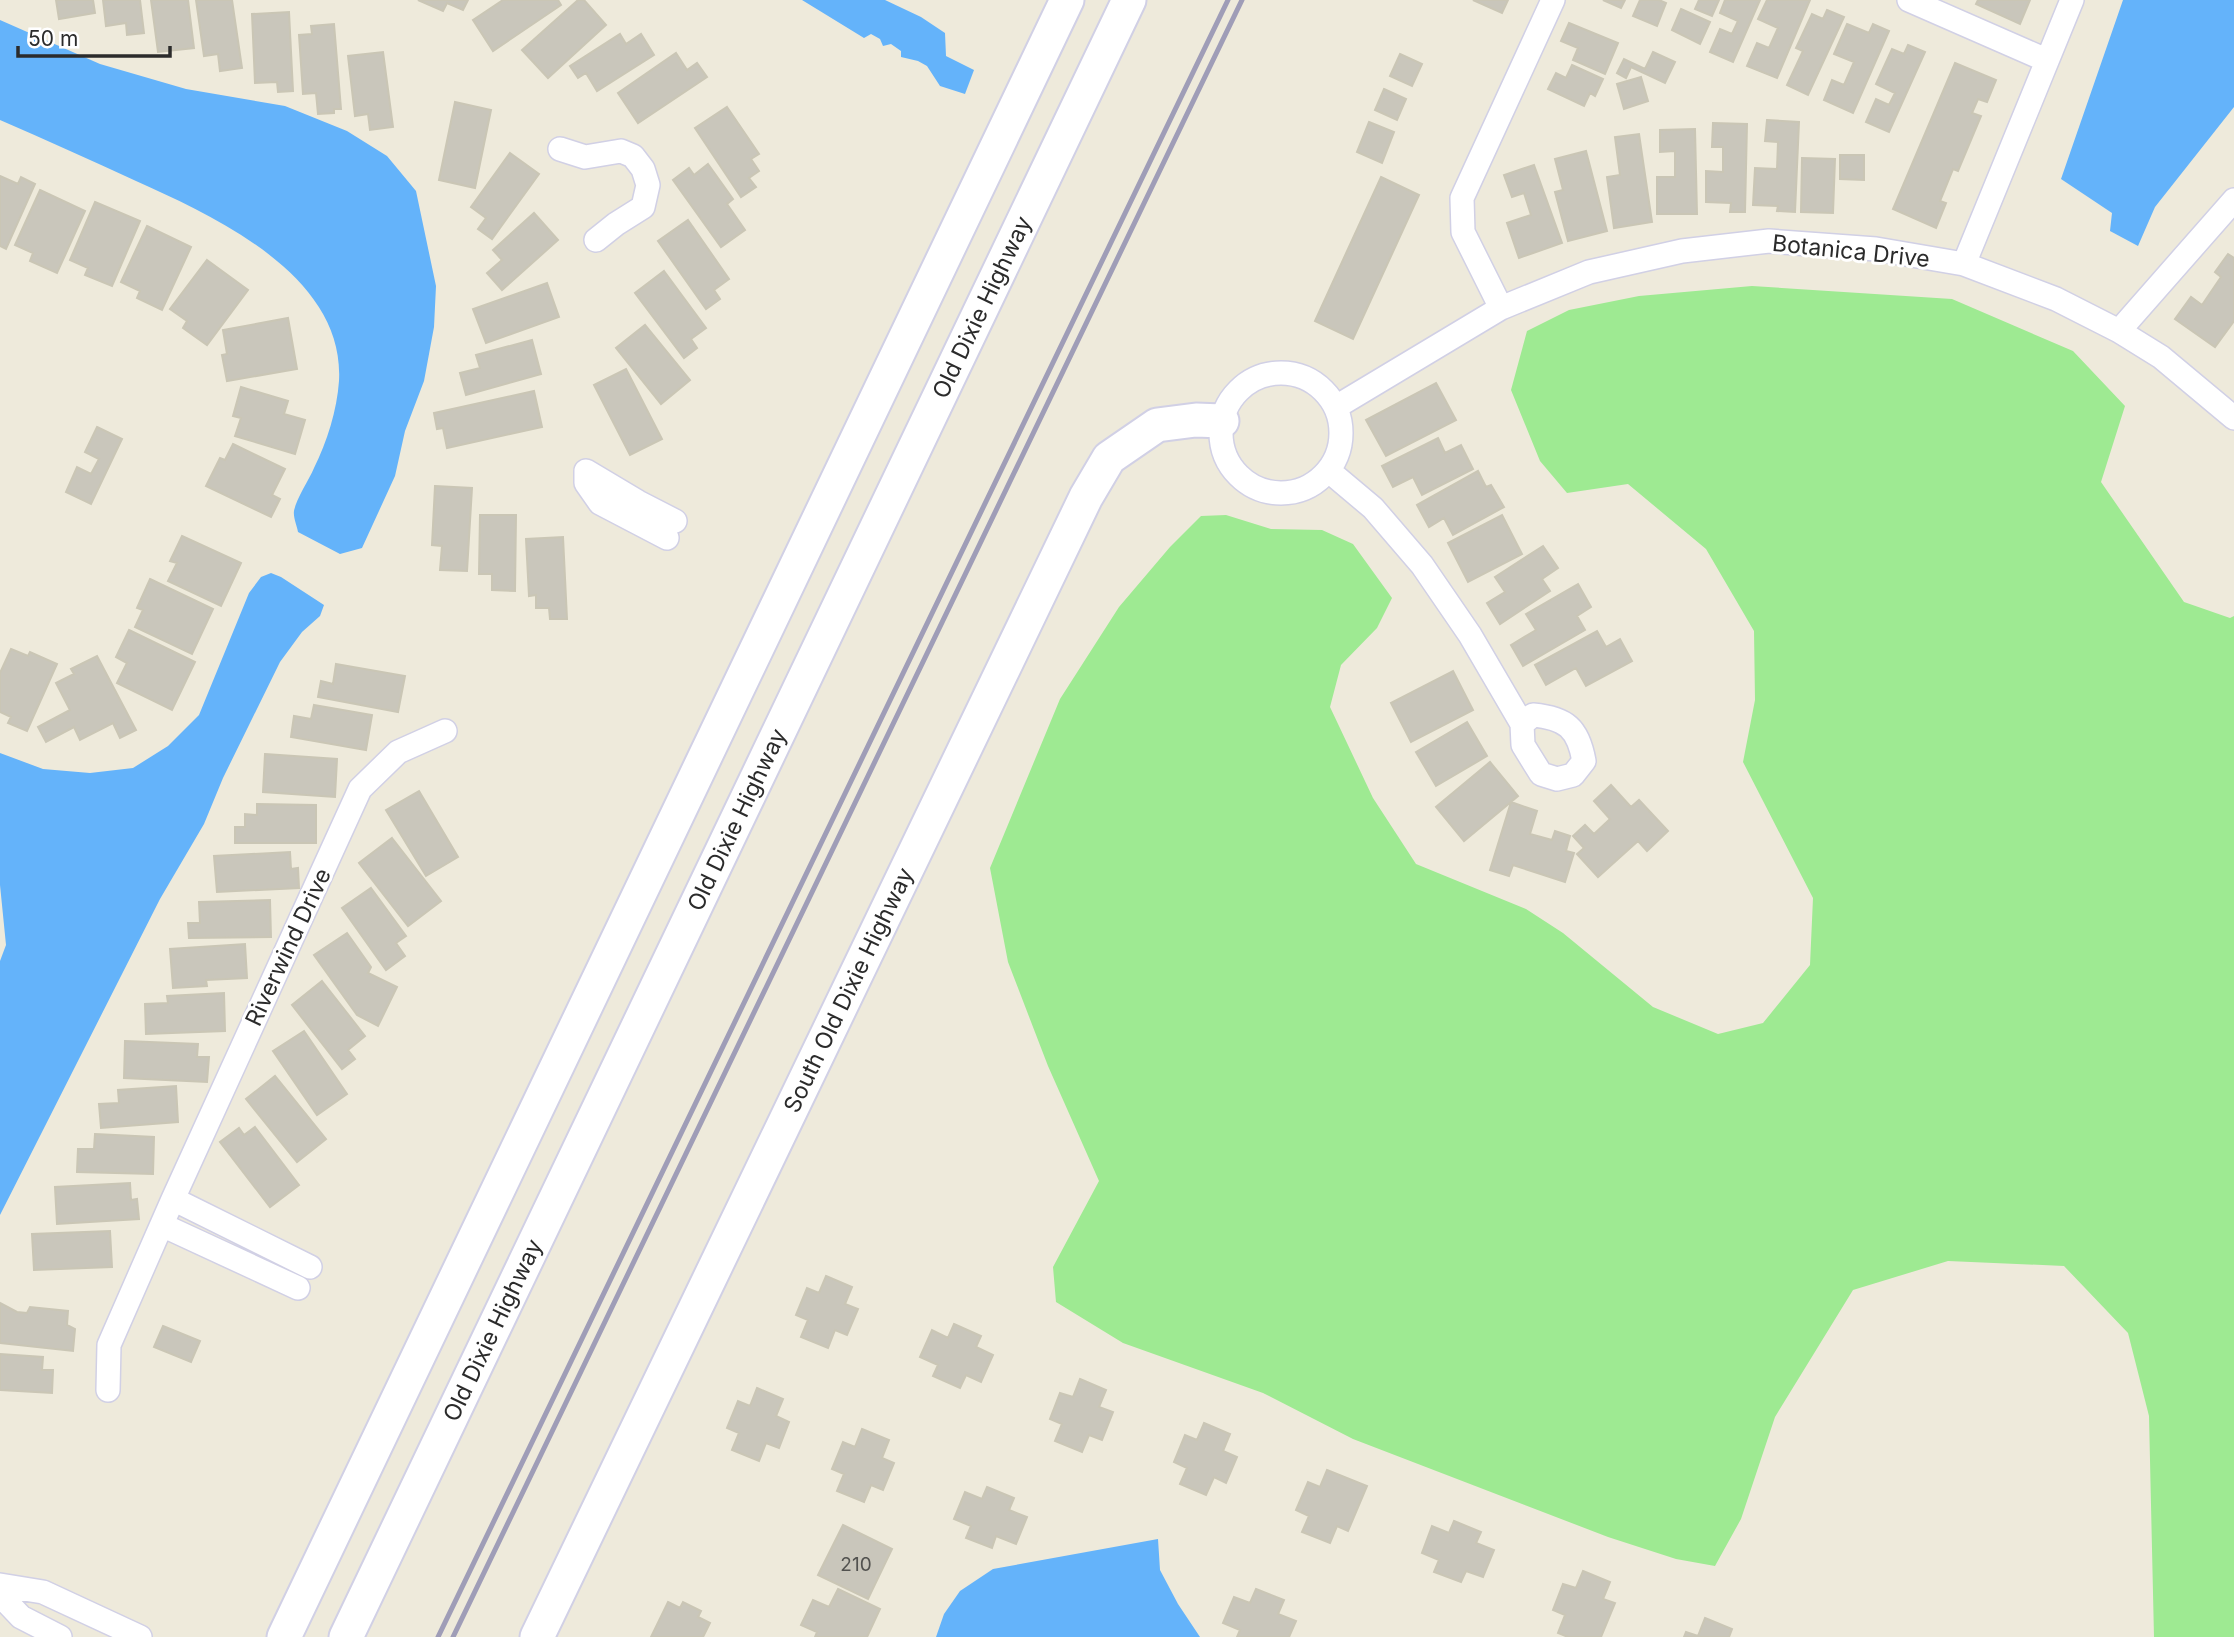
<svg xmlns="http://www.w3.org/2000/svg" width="2234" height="1637" viewBox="0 0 2234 1637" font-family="Inter,sans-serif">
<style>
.green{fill:#9eea92}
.water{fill:#64b3fa}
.building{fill:#c9c6bb;stroke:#cac6b5;stroke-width:2}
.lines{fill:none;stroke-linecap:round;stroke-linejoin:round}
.street-casing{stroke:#d1d0e5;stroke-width:26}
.secondary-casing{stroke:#d1d0e5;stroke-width:37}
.street{stroke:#fff;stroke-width:23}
.secondary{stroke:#fff;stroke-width:33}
.rail{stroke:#9f9db7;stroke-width:5}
.labels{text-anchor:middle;stroke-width:6;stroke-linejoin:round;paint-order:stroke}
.number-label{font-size:19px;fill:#52524f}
.street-label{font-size:23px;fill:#2b2b2b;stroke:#fff}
</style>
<rect width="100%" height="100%" fill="#eeeadb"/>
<path class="green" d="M1752,286l200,13 121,52 52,55 -24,76 83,120 46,16 4,-2v1021h-80l-5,-221 -21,-83 -64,-67 -116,-5 -95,29 -78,127 -34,102 -26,47 -39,-7 -68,-22 -255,-98 -90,-46 -140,-50 -67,-41 -3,-35 46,-86 -51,-115 -40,-104 -18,-94 70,-169 59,-92 51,-60 31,-31 25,-1 45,14 51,1 31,14 39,54 -15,30 -36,37 -11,42 43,91 43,66 110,45 37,24 90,74 65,27 45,-11 47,-58 3,-67 -70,-136 12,-62 -1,-69 -48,-82 -78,-65 -61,9 -27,-32 -29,-71 16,-59 42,-21 70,-14z"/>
<path class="water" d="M802,0h83l36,17 24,16 1,23 28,14 -9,24 -25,-8 -13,-20 -9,-5 -17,-4v-6l-10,-7 -8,2 -3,-7 -9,-5 -7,4z
M2123,0h111v107l-79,100 -17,39 -28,-15 2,-18 -51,-34z
M0,20l100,44 86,25 99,17 62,25 40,25 29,35 20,95 -2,41 -10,54 -19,50 -10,45 -33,72 -22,6 -42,-22c-1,-6 -5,-15 -4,-21 2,-12 15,-31 20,-43 13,-26 23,-58 25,-87 6,-105 -123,-164 -203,-200 -45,-21 -90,-41 -136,-61z
M271,573l10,4 43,28 -4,11 -18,16 -22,30 -57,116 -19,46 -44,75 -160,316v-254l6,-16 -6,-60v-132l43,16 47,4 43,-5 35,-22 31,-31 50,-122 12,-16z
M1158,1539l2,31 18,34 22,33h-264l8,-23 16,-23 33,-22z"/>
<path class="building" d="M56,0h37l2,13 -36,6z
M103,0h37l4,33 -17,2 -1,-12 -20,3z
M151,0h37l6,48 -36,4z
M196,0h36l10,68 -22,3 -2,-17 -14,2z
M418,0h50l-5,10 -16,-7 -4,8z
M503,0h55l3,5 -68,46 -20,-31z
M578,0h6l22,25 -58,53 -26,-28z
M1473,0h35l-6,13z
M1603,0h22l-4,8z
M1640,0h19l7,3 -9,23 -24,-10z
M1699,0h20l-7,16 -17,-7z
M1725,0h35l-27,62 -23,-10 10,-23 12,5 6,-13 -18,-8z
M1767,0h43l-33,78 -30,-12 10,-23 12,5 9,-20 -20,-9z
M1978,0h52l-10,24 -44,-20z
M1681,9l29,13 -10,22 -28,-14z
M1827,10l17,7 -36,78 -21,-10 16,-34 -7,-3 16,-34 11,5z
M289,12l4,79 -15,1 -1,-10 -22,1 -3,-69z
M1569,23l49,20 -13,31 -32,-14 5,-12 -17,-7z
M334,24l7,85h-7v4l-16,1 -2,-21 -13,1 -4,-59 13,-1 -1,-8z
M1847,24l22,9 4,-9 16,7 -36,82 -29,-13 8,-20 12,5 10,-23 -20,-8z
M620,34l6,10 15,-10 13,21 -57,36 -11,-18 -8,5 -8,-12z
M1908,45l17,7 -36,80 -23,-10 10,-23 13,6 6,-12 -19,-9 16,-35 12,5z
M383,52l10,75 -23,3 -2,-16 -13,2 -7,-60z
M1653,52l22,10 -10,21 -34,-16 -5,11 -9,-5 7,-14 21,10z
M676,53l11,17 10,-7 10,14 -69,46 -20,-30z
M1400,54l22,10 -10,22 -22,-10z
M1955,63l41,17 -9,22 -9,-3 -6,14 9,3 -23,55 -5,-2 -13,32 6,2 -10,25 -43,-19z
M1572,65l31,14 -8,17 -5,-3 -6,13 -36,-17 8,-16 10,5z
M1641,77l7,24 -24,8 -7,-25z
M1384,89l22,10 -9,21 -22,-10z
M455,102l36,8 -16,78 -36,-8z
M727,107l32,47 -8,5 8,12 -10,7 7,9 -15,10 -46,-69z
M1767,120l32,2 -4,90 -18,-1 1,-5 -25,-1 2,-37 22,1 1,-27 -13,-1z
M1369,122l25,10 -12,31 -25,-11z
M1713,123l34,1 -2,88h-15l1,-9 -25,-1v-31l17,1v-25h-11z
M1695,129l2,85h-40v-37h18v-26l-15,1v-22z
M1639,134l13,88 -38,6 -7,-51 13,-2 -5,-38z
M1586,151l21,80 -39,10 -13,-49 8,-2 -8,-31z
M510,153l29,21 -47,65 -14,-10 8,-11 -15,-11z
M1840,155h24v25l-24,-1z
M1802,158l33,1 -2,54 -32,-1z
M708,164l25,35 -6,5 18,26 -24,17 -48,-67 16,-12 5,7z
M1534,165l28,78 -43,15 -12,-35 24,-8 -7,-22 -12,4 -8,-22z
M0,176l18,8 3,-7 14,7 -29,65 -6,-3z
M1381,177l38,18 -66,144 -38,-18z
M40,190l45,21 -28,62 -27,-12 3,-8 -18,-8z
M95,202l45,19 -28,65 -27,-11 3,-7 -18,-8z
M534,213l24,27 -56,50 -15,-17 15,-13 -9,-10z
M688,220l41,59 -15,11 6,9 -14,10 -48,-68z
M147,226l44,21 -29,63 -25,-12 3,-7 -19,-9z
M2228,254l6,4v63l-19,26 -40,-28 16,-22 11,8 19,-28 -6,-5z
M207,260l41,30 -41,55 -24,-17 4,-7 -17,-12z
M664,271l42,57 -15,11 6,9 -13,10 -49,-65z
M547,283l12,34 -73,26 -13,-34z
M288,318l9,51 -70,12 -5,-26 5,-1 -4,-24z
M645,325l45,55 -29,24 -45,-56z
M532,340l9,34 -75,21 -6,-22 20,-5 -4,-13z
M626,369l36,70 -32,16 -36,-70z
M1436,383l20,37 -70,36 -20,-36z
M241,387l47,14 -4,13 21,6 -10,34 -60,-18 6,-18 -8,-2z
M534,391l8,36 -95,21 -4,-20 -6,1 -3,-16z
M97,427l25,12 -31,65 -25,-12 11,-25 14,7 8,-15 -14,-7z
M1438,438l7,15 16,-8 12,24 -51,26 -9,-18 -20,10 -11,-21z
M233,444l52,25 -13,26 8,4 -9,18 -65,-31 14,-28 5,2z
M1478,471l8,16 5,-2 13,22 -51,28 -9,-17 -15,9 -12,-22z
M435,486l37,2 -5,83 -27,-1 2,-24 -10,-1z
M480,515h36l-1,76 -23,-1v-16h-13z
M1502,515l20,39 -54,28 -20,-39z
M182,536l59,27 -20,43 -53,-25 9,-18 -7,-2z
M563,537l4,82h-17l-1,-11h-13v-13l-7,1 -3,-57z
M1543,546l15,22 -16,11 8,12 -50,33 -13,-21 18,-11 -10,-15z
M150,579l63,30 -21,45 -57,-27 8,-17 -6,-2z
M1578,584l13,23 -14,9 8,14 -62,36 -12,-21 25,-15 -10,-16z
M129,630l66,32 -23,48 -55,-27 10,-20 -11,-6z
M1597,631l9,16 14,-8 12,22 -46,25 -10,-18 -30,17 -11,-20z
M11,649l17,7 2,-4 27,12 -30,67 -19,-8 3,-6 -11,-5v-39z
M97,656l39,74 -16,8 -7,-15 -33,17 -6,-13 -28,15 -8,-15 32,-17 -14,-27 18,-9 -3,-5z
M336,664l69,12 -7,36 -80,-15 3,-16 12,3z
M1453,671l20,39 -62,32 -20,-39z
M314,705l58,10 -6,35 -75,-13 3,-21 17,3z
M1467,722l20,34 -51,30 -20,-34z
M265,754l72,5 -2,38 -72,-5z
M1490,762l28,34 -54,45 -28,-34z
M1611,785l20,22 8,-7 29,31 -21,20 -9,-10 -40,36 -21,-23 7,-6 -11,-12 12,-11 9,9 16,-15 -16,-18z
M419,791l39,66 -32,19 -40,-66z
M1511,802l26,9 -7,23 22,6 3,-9 15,5 -4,15 8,2 -9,29 -52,-17 -4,11 -19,-6z
M257,804l59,1v38h-81v-16h10v-13l12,1z
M392,838l49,63 -33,25 -49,-63z
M290,852l1,17 7,-1 1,20 -82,4 -3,-36z
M371,888l35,48 -10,7 9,13 -19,14 -44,-62z
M270,900l1,37 -82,1 -1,-15h12l-1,-21z
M347,933l24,34 -3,6 29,14 -19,39 -21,-11 -43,-60z
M245,944l2,34 -41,2 1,6 -34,2 -3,-39z
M322,981l43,55 -17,14 7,9 -13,10 -50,-64z
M224,993l1,38 -79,3 -1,-30 23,-1 -1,-7z
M304,1031l43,63 -30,21 -44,-64z
M125,1041l73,3 -1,13h12l-2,25 -83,-4z
M275,1076l51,63 -29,23 -51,-63z
M176,1086l2,36 -77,6 -2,-24 20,-1 -1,-13z
M255,1127l44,58 -29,22 -50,-65 19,-14 5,7z
M95,1134l59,3 -1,37 -76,-2 1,-23h16z
M130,1183l1,17 6,-1 2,20 -82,5 -2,-37z
M110,1231l2,36 -78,3 -2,-36z
M826,1276l26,11 -7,17 13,5 -11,26 -12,-5 -7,18 -27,-11 7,-17 -12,-5 11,-27 12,5z
M0,1303l17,9 10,1 3,-6 38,4 -1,14 8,4 -2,22 -73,-8z
M954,1324l27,12 -5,11 17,8 -12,27 -15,-7 -6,13 -27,-12 5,-11 -18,-8 12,-27 16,8z
M163,1326l37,15 -9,21 -37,-15z
M0,1354l43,3 -1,13h11l-1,23 -52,-3z
M1080,1379l26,11 -7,17 14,5 -11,28 -13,-5 -7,17 -27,-11 7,-17 -12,-5 10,-26 13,4z
M757,1388l26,11 -7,17 13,6 -10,26 -13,-5 -7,18 -27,-11 7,-17 -12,-5 11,-27 12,5z
M1204,1423l26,11 -7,17 14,6 -11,26 -12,-6 -8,18 -26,-11 7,-16 -13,-6 11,-27 12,5z
M862,1429l27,11 -7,18 12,5 -11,27 -12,-5 -7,17 -27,-11 7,-17 -12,-5 11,-27 12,5z
M1327,1470l40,16 -19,45 -11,-5 -7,17 -28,-11 7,-16 -13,-6 12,-28 12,5z
M987,1487l27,11 -5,12 18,7 -11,27 -20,-8 -4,12 -26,-10 5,-12 -17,-7 11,-27 17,7z
M1454,1521l27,11 -5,11 18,7 -11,27 -17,-6 -5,11 -27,-10 5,-12 -17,-7 10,-27 17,7z
M843,1525l49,24 -24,50 -50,-24z
M1583,1571l27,11 -7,17 12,4 -14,34h-33l-10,-4 7,-18 -12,-5 10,-26 13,4z
M838,1589l42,20 -13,28h-52l2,-5 -16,-7 12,-25 16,7z
M1256,1589l28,11 -6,14 18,7 -7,16h-52l3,-7 -17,-7 11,-26 16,6z
M668,1602l12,6 3,-6 18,9 -3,6 12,6 -7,14h-52z
M1705,1618l27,11 -3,8h-45l2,-5 12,4z"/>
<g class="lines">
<g class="street-casing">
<path id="street" d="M1909,0l137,60
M560,149l25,8 36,-6 12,5 10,13 5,16 -5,22 -27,17 -20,16
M1964,264l108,-264
M1501,308l-38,-76 -1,-34 91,-198
M2119,331l115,-131
M1221 433a60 60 0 1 1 120 0a60 60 0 1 1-120 0Z
M1336,407l165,-99 88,-36 93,-21 87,-10 107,8 88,15 92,35 63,32 42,26 73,61
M1329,471l44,37 49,57 48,70 52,89 1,21 18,29 16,5 16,-4 11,-14c-6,-33 -18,-43 -51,-46l-11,9
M667,538l-67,-35 -14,-20v-12l52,31 37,19
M173,1199l137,68
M162,1225l136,63
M108,1390l1,-45 64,-146 187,-410 38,-37 47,-21
M0,1585l43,7 97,45
M0,1595l21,22 39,20"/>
</g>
<g class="secondary-casing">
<g id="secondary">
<path d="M284,1637l783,-1637"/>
<path id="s1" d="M346,1637l783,-1637"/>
<path id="s2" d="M537,1637l549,-1140 23,-39 48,-33 39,-5 26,1"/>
</g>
</g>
<use href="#street" class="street"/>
<use href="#secondary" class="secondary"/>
<path class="rail" d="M438,1637l790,-1637
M453,1637l789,-1637"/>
</g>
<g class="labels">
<g class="number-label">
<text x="856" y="1571">210</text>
</g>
<g class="street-label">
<text transform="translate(1851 251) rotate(6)" y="8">Botanica Drive</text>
<text dy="8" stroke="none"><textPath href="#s1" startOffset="1474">Old Dixie Highway</textPath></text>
<text dy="8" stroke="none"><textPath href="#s1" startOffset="906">Old Dixie Highway</textPath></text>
<text transform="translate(288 947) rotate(-65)" y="8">Riverwind Drive</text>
<text dy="8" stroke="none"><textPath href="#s2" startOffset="718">South Old Dixie Highway</textPath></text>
<text dy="8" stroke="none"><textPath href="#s1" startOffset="340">Old Dixie Highway</textPath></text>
</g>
</g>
<path d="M18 46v10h152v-10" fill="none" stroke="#2b2b2b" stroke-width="3.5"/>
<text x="28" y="46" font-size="21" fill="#2b2b2b" stroke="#ffffff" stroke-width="5" paint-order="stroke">50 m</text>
</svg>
